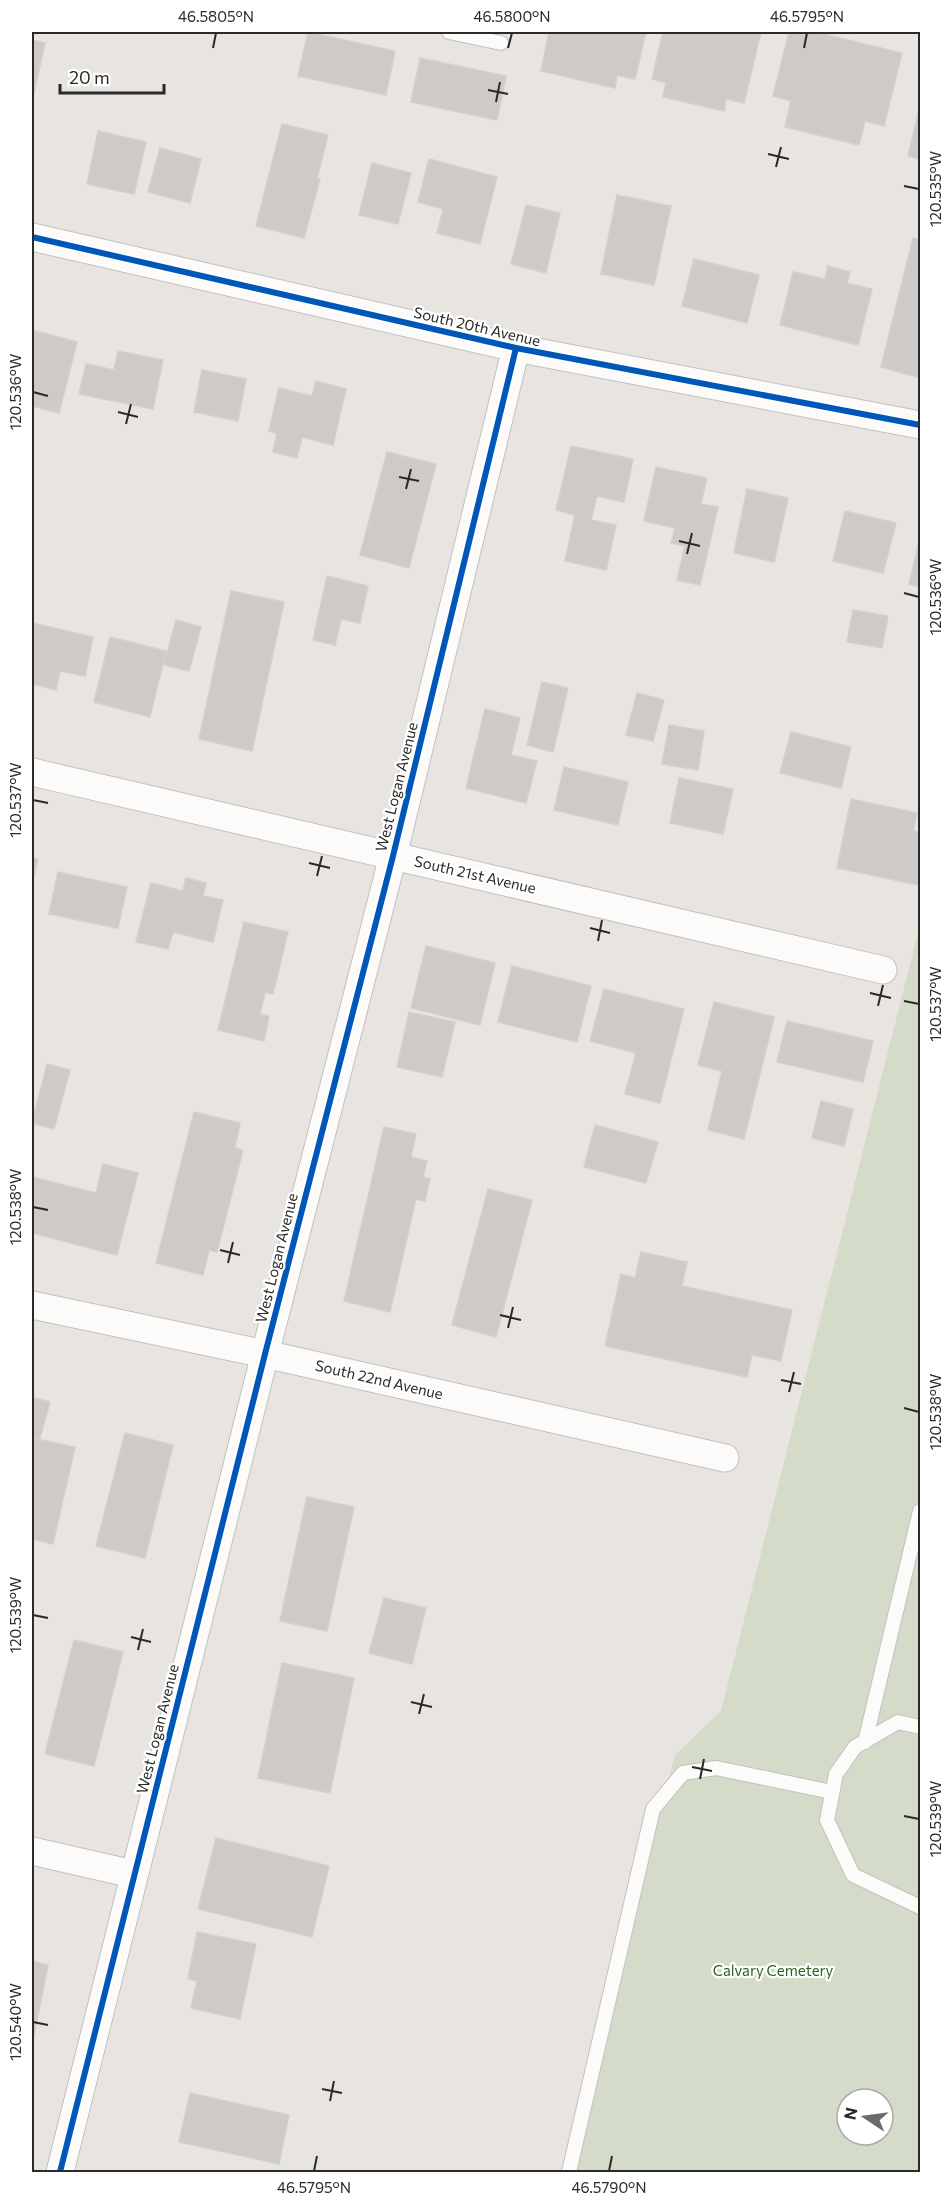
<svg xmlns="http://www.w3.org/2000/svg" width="952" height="2204" viewBox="0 0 952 2204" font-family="Commissioner,sans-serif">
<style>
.cemetery{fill:#d5dbc9;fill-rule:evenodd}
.building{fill:#cdcac7;stroke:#d3d0cc;stroke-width:1.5}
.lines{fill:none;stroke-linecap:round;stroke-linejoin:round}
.service-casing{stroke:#c2c1c1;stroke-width:16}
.minor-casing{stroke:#c2c1c1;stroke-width:29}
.service{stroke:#fcfbfa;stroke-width:14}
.minor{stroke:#fcfbfa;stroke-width:27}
.cycleway-casing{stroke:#fff;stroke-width:10}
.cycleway{stroke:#0057b8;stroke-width:6}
.ticks{fill:none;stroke:#2a2a2a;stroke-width:2}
.labels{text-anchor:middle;stroke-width:4.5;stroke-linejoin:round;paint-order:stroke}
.street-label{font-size:15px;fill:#2a2a2a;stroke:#fff}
.park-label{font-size:15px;fill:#2f6120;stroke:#fff}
.neatline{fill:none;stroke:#2a2a2a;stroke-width:2}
.ticks-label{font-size:15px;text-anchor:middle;fill:#2a2a2a}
</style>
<rect width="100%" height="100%" fill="#e8e4e0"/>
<path class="cemetery" d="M920,925v1247h-350l105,-417 46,-44zM847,2099h36v36h-36z"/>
<path class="building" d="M308,32l87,19 -9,44 -88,-19z
M549,32h97l-11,47 -18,-4 -2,13 -74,-17z
M663,32h98l-17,71 -18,-4 -2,12 -61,-14 3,-14 -14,-4z
M789,32h26l87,21 -18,73 -19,-5 -6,24 -74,-18 6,-26 -18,-5z
M32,40l13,3 -13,59z
M420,58l86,18 -9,44 -86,-18z
M920,105v54l-12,-3z
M282,124l46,11 -11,44h3l-16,59 -48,-12z
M98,131l48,11 -12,52 -47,-10z
M160,148l41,11 -11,44 -42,-11z
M429,159l68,18 -17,67 -43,-11 6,-24 -25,-7z
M372,163l39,10 -13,51 -39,-9z
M617,195l54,11 -17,79 -53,-11z
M526,205l34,8 -14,60 -35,-9z
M913,238l7,2v138l-39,-11z
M694,259l65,16 -12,48 -65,-17z
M828,266l22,6 -3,11 25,6 -14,56 -78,-20 13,-53 32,7z
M32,330l45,12 -18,71 -27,-7z
M118,351l45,9 -10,49 -74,-15 7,-30 28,6z
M202,370l44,9 -8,42 -44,-9z
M316,381l30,8 -13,56 -31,-8 -5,21 -24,-6 4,-18 -8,-3 10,-43 33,8z
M571,446l62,13 -9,43 -27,-6 -6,24 25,5 -10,45 -41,-9 10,-46 -19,-5z
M387,452l49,12 -27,104 -49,-13z
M656,467l51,11 -6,26 17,3 -18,78 -23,-5 8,-34 -14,-3 4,-15 -31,-7z
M747,489l41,9 -14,64 -40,-9z
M845,511l51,12 -13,50 -50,-12z
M920,537v50l-11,-3z
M327,576l41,10 -8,37 -19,-4 -6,26 -22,-5z
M231,591l53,11 -32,149 -53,-12z
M853,610l35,6 -6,32 -35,-6z
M176,620l25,7 -12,44 -25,-6z
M32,623l61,14 -8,39 -25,-5 -4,19 -24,-6z
M110,637l56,14 -16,66 -56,-15z
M542,682l26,6 -15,64 -26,-7z
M637,693l27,7 -11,41 -27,-6z
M485,709l35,9 -9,37 26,6 -11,42 -60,-15z
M669,725l35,6 -6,39 -36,-6z
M791,732l60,15 -10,41 -61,-15z
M564,767l64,15 -10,43 -64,-15z
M679,778l54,11 -10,45 -53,-11z
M851,799l66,14 -4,18 7,2 -1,52 -82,-17z
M32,858l6,1 -6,26z
M58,872l69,15 -9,41 -69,-14z
M186,878l20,5 -3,13 20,4 -10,42 -40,-10 -5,17 -32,-7 15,-59 32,8z
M244,922l44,10 -15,62 -8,-2 -5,22 9,2 -5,25 -46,-11z
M426,946l69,17 -15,62 -69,-17z
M512,966l79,20 -14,56 -79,-20z
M604,989l80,20 -24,94 -35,-9 11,-41 -46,-12z
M714,1002l60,15 -30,122 -36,-9 14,-59 -24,-6z
M409,1012l46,10 -13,55 -45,-10z
M787,1021l86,20 -10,41 -86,-20z
M47,1064l23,6 -16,59 -22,-6z
M821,1101l32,8 -9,37 -32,-8z
M194,1112l46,11 -5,25 8,2 -26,102 -8,-2 -6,25 -47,-12z
M595,1125l63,17 -12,41 -62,-16z
M384,1127l32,7 -5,23 16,4 -4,16 7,2 -5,22 -9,-2 -26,113 -46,-11z
M103,1164l35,9 -21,82 -85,-22v-56l64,16z
M488,1189l44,11 -36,137 -44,-12z
M641,1252l46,10 -5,24 110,24 -11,51 -29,-6 -5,22 -142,-31 16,-72 14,4z
M32,1397l18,5 -10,36 -8,-2z
M125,1433l48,12 -28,113 -49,-12z
M32,1438l43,9 -22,97 -21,-5z
M307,1497l47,10 -27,124 -47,-10z
M384,1598l42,10 -14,56 -43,-11z
M74,1640l49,12 -29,114 -49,-12z
M282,1663l72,15 -24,115 -72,-15z
M216,1838l113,28 -17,71 -114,-28z
M197,1932l59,12 -16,75 -49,-11 6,-27 -9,-2z
M32,1961l16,4 -16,81z
M190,2093l99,22 -10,49 -100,-22z"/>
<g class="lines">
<g class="service-casing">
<path id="service" d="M449,32l52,11
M920,1727l-22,-5 -43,25 -19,27 -9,46 26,55 67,32
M865,1742l55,-231
M569,2172l84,-363 30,-36 33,-5 116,24"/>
</g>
<g class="minor-casing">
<path id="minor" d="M32,237l484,111 404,77
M32,772l851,198
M32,1305l233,49 460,104
M32,1851l101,23
M60,2172l205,-818 128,-498 123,-508"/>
</g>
<use href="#service" class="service"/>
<use href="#minor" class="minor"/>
<g class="cycleway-casing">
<path id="cycleway" d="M32,237l484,111 404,77
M60,2172l205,-818 128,-498 123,-508"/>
</g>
<use href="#cycleway" class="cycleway"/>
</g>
<path class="ticks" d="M213,48l3,-15M508,48l4,-15M804,48l3,-15M488,90l20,4M496,102l4,-20M768,154l21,5M776,167l5,-20M904,186l15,3M33,392l15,4M118,412l20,5M126,424l5,-20M399,477l20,4M406,489l5,-20M679,541l21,5M687,554l5,-21M904,593l15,4M33,800l15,3M309,863l21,5M317,876l5,-20M590,928l20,5M598,941l4,-21M870,993l21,5M904,1001l15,3M878,1006l5,-21M33,1207l15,3M220,1250l20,5M228,1263l5,-21M500,1315l21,5M508,1328l5,-21M781,1380l20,4M789,1392l5,-20M904,1408l15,4M33,1615l15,3M131,1637l20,5M138,1650l5,-21M411,1702l21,5M419,1714l5,-20M692,1767l20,4M700,1779l4,-20M904,1816l15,3M33,2022l15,3M322,2089l20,4M330,2101l4,-20M314,2171l3,-15M609,2171l3,-15"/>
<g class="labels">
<g class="street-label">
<text transform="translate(477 327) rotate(13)" y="5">South 20th Avenue</text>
<text transform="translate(397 787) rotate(-76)" y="5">West Logan Avenue</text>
<text transform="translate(475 875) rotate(13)" y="5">South 21st Avenue</text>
<text transform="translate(277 1258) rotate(-76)" y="5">West Logan Avenue</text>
<text transform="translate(379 1380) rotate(13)" y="5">South 22nd Avenue</text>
<text transform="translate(158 1729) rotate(-76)" y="5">West Logan Avenue</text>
</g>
<g class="park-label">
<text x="773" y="1976">Calvary Cemetery</text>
</g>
</g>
<rect width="952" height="2204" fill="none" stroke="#ffffff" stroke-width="66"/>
<g transform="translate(865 2117) rotate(283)"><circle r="28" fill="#ffffff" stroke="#aaaaaa" stroke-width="1.5"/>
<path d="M0-4.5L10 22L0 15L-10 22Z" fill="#6c6b6a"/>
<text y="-9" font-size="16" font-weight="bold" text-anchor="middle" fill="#2a2a2a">N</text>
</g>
<path d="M60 84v9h104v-9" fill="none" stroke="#2a2a2a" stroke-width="3"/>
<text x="69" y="84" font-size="18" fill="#2a2a2a" stroke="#ffffff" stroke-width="4.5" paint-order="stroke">20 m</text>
<rect x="33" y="33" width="886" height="2138" class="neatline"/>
<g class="ticks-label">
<text x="216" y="22">46.5805°N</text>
<text x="512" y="22">46.5800°N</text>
<text x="807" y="22">46.5795°N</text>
<text transform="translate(936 189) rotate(-90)" y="5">120.535°W</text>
<text transform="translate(16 392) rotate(-90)" y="5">120.536°W</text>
<text transform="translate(936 597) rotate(-90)" y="5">120.536°W</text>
<text transform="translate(16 800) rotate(-90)" y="5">120.537°W</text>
<text transform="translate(936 1004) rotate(-90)" y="5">120.537°W</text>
<text transform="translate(16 1207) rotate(-90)" y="5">120.538°W</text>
<text transform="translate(936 1412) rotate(-90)" y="5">120.538°W</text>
<text transform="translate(16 1615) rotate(-90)" y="5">120.539°W</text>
<text transform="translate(936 1819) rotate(-90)" y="5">120.539°W</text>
<text transform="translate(16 2022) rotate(-90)" y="5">120.540°W</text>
<text x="314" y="2193">46.5795°N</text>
<text x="609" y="2193">46.5790°N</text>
</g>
</svg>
